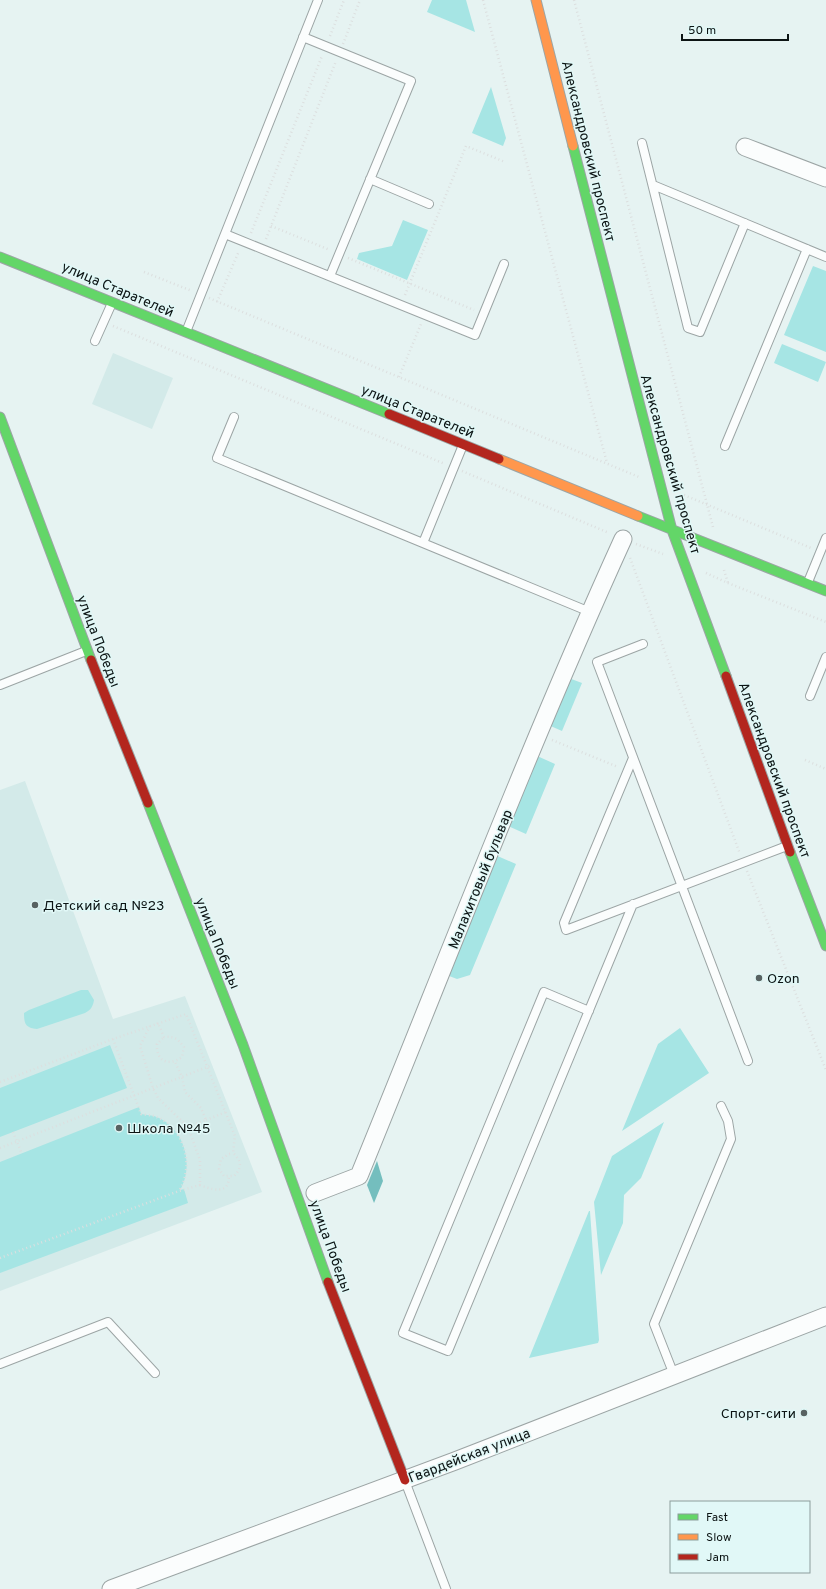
<svg xmlns="http://www.w3.org/2000/svg" width="826" height="1589" viewBox="0 0 826 1589" font-family="Overpass,sans-serif">
<style>
.built{fill:#d3eae9}
.green{fill:#a6e5e4}
.water{fill:#74bebe}
.lines{fill:none;stroke-linecap:round;stroke-linejoin:round}
.lane-casing{stroke:#9ca5a5;stroke-width:10}
.street-casing{stroke:#9ca5a5;stroke-width:19}
.fast-casing{stroke:#9ca5a5;stroke-width:11}
.slow-casing{stroke:#9ca5a5;stroke-width:11}
.jam-casing{stroke:#9ca5a5;stroke-width:11}
.path{stroke:#dcdfdf;stroke-width:2.5;stroke-dasharray:1 3;stroke-linecap:butt}
.lane{stroke:#fbfdfd;stroke-width:8}
.street{stroke:#fbfdfd;stroke-width:17}
.fast{stroke:#63d668;stroke-width:9}
.slow{stroke:#ff974d;stroke-width:9}
.jam{stroke:#b3261e;stroke-width:9}
.poi-dot{fill:#586262;stroke:#e1f8f7;stroke-width:1.5}
.labels{text-anchor:middle;stroke-width:3;stroke-linejoin:round;paint-order:stroke}
.street-label{font-size:14px;fill:#0c1414;stroke:#e1f8f7}
.poi-label{font-size:14px;fill:#0c1414;stroke:#e1f8f7;text-anchor:start}
</style>
<rect width="100%" height="100%" fill="#e6f3f2"/>
<path class="built" d="M113,353l60,25 -21,51 -60,-25z
M25,781l88,238 72,-23 77,196 -262,99v-501z"/>
<path class="green" d="M432,0h34l9,32 -48,-20z
M491,87l15,51 -3,8 -31,-13z
M403,220l25,10 -21,50 -50,-21 2,-6 33,-7z
M813,266l13,5v81l-42,-17z
M782,344l44,18 -8,20 -44,-19z
M566,677l16,6 -20,48 -16,-7z
M535,755l20,9 -29,70 -20,-9z
M493,854l23,10 -46,111 -13,4 -13,-5z
M81,990h7l6,10c-1,6 -3,10 -9,13l-48,16c-12,-1 -13,-6 -13,-16l5,-3z
M680,1028l29,45 -87,58 36,-87z
M110,1045l17,43 -127,49v-49z
M139,1107l2,7c4,1 9,1 13,2 30,10 41,48 26,74l4,-1 4,14 -188,70v-111z
M664,1122l-23,56 -17,17 -1,28 -22,52 -7,-73 18,-46z
M589,1211h1l9,129 -1,3 -69,15z"/>
<path class="water" d="M377,1161l6,20 -9,22 -7,-18z"/>
<g class="lines">
<g class="lane-casing">
<path id="lane" d="M303,37l108,44 -81,195
M642,143l46,185 12,4 45,-109
M370,179l59,25
M653,185l173,72
M225,234l250,101 29,-71
M186,332l132,-332
M95,341l17,-38
M234,417l-17,41 373,154
M725,446l82,-197
M423,543l40,-98
M808,582l18,-44
M643,644l-46,18 151,399
M0,685l86,-34
M810,696l16,-39
M633,758l-69,165 2,7 221,-84
M589,1011l-45,-19 -141,341 45,18 185,-447
M0,1364l108,-42 47,51
M674,1375l-20,-51 77,-185 -3,-18 -7,-15
M405,1481l41,108"/>
</g>
<g class="street-casing">
<path id="street" d="M745,147l81,31
M315,1193l44,-17c87,-213 169,-428 264,-637
M111,1589l344,-128 371,-145"/>
</g>
<g class="fast-casing">
<path id="fast" d="M573,146l99,384 54,146
M0,257l389,157
M0,417l91,243
M638,516l188,75
M148,803l95,242 85,237
M790,852l36,94"/>
</g>
<g class="slow-casing">
<path id="slow" d="M536,0l37,146
M499,459l139,57"/>
</g>
<g class="jam-casing">
<path id="jam" d="M389,414l110,45
M91,660l57,143
M726,676l64,176
M328,1282l77,198"/>
</g>
<path class="path" d="M483,0l124,463
M574,0l139,527
M330,36l14,-36
M343,44l17,-44
M271,226l59,24
M251,233l71,-177
M266,239l70,-178
M348,258l126,52
M144,272l48,19
M405,295l61,-149 39,16
M209,298l430,179
M217,302l22,-51
M113,326l332,138
M399,377l22,-53
M462,471l147,62
M684,495l127,53
M636,544l27,10
M630,558l110,296
M724,570l4,13
M706,573l22,10 98,39
M552,740l66,27
M805,760l21,9
M747,871l79,199
M157,1024l1,-1 6,14c10,-1 14,2 20,10l-2,10c-14,10 -26,4 -25,-13l7,-7
M150,1026l-10,20 13,42 5,10 30,29 18,-7 -5,-12 -16,-16 -3,-15 -7,-15
M113,1039l28,75c4,1 9,1 13,2 30,10 41,49 25,75l21,-6
M0,1082l113,-43 73,-25 49,122 -2,17c9,8 9,15 1,23h-10l-5,-7 2,-10 8,-5 4,-1
M206,1120l20,-8
M188,1127l12,33v25c13,5 29,10 29,-9
M13,1132l9,22
M0,1148l212,-83
M0,1258l179,-67"/>
<use href="#lane" class="lane"/>
<use href="#street" class="street"/>
<use href="#fast" class="fast"/>
<use href="#slow" class="slow"/>
<use href="#jam" class="jam"/>
</g>
<g class="poi-dot">
<circle cx="35" cy="905" r="4"/>
<circle cx="759" cy="978" r="4"/>
<circle cx="119" cy="1128" r="4"/>
<circle cx="804" cy="1413" r="4"/>
</g>
<g class="labels">
<g class="street-label">
<text transform="translate(589 151) rotate(76)" y="5">Александровский проспект</text>
<text transform="translate(118 289) rotate(23)" y="5">улица Старателей</text>
<text transform="translate(418 411) rotate(22)" y="5">улица Старателей</text>
<text transform="translate(671 464) rotate(74)" y="5">Александровский проспект</text>
<text transform="translate(99 641) rotate(69)" y="5">улица Победы</text>
<text transform="translate(775 770) rotate(70)" y="5">Александровский проспект</text>
<text transform="translate(480 879) rotate(-68)" y="5">Малахитовый бульвар</text>
<text transform="translate(218 943) rotate(68)" y="5">улица Победы</text>
<text transform="translate(331 1246) rotate(70)" y="5">улица Победы</text>
<text transform="translate(469 1455) rotate(-21)" y="5">Гвардейская улица</text>
</g>
<g class="poi-label">
<text x="43" y="910">Детский сад №23</text>
<text x="767" y="983">Ozon</text>
<text x="127" y="1133">Школа №45</text>
<text x="796" y="1418" text-anchor="end">Спорт-сити</text>
</g>
</g>
<rect x="670" y="1501" width="140" height="72" fill="#e1f8f7" stroke="#8c9d9c"/>
<rect x="678" y="1514" width="20" height="6" fill="#63d668" stroke="#8c9d9c"/>
<text x="706" y="1521" font-size="12" fill="#0c1414">Fast</text>
<rect x="678" y="1534" width="20" height="6" fill="#ff974d" stroke="#8c9d9c"/>
<text x="706" y="1541" font-size="12" fill="#0c1414">Slow</text>
<rect x="678" y="1554" width="20" height="6" fill="#b3261e" stroke="#8c9d9c"/>
<text x="706" y="1561" font-size="12" fill="#0c1414">Jam</text>
<path d="M682 34v6h106v-6" fill="none" stroke="#0c1414" stroke-width="2"/>
<text x="688" y="34" font-size="12" fill="#0c1414" stroke="#e1f8f7" stroke-width="3" paint-order="stroke">50 m</text>
</svg>
